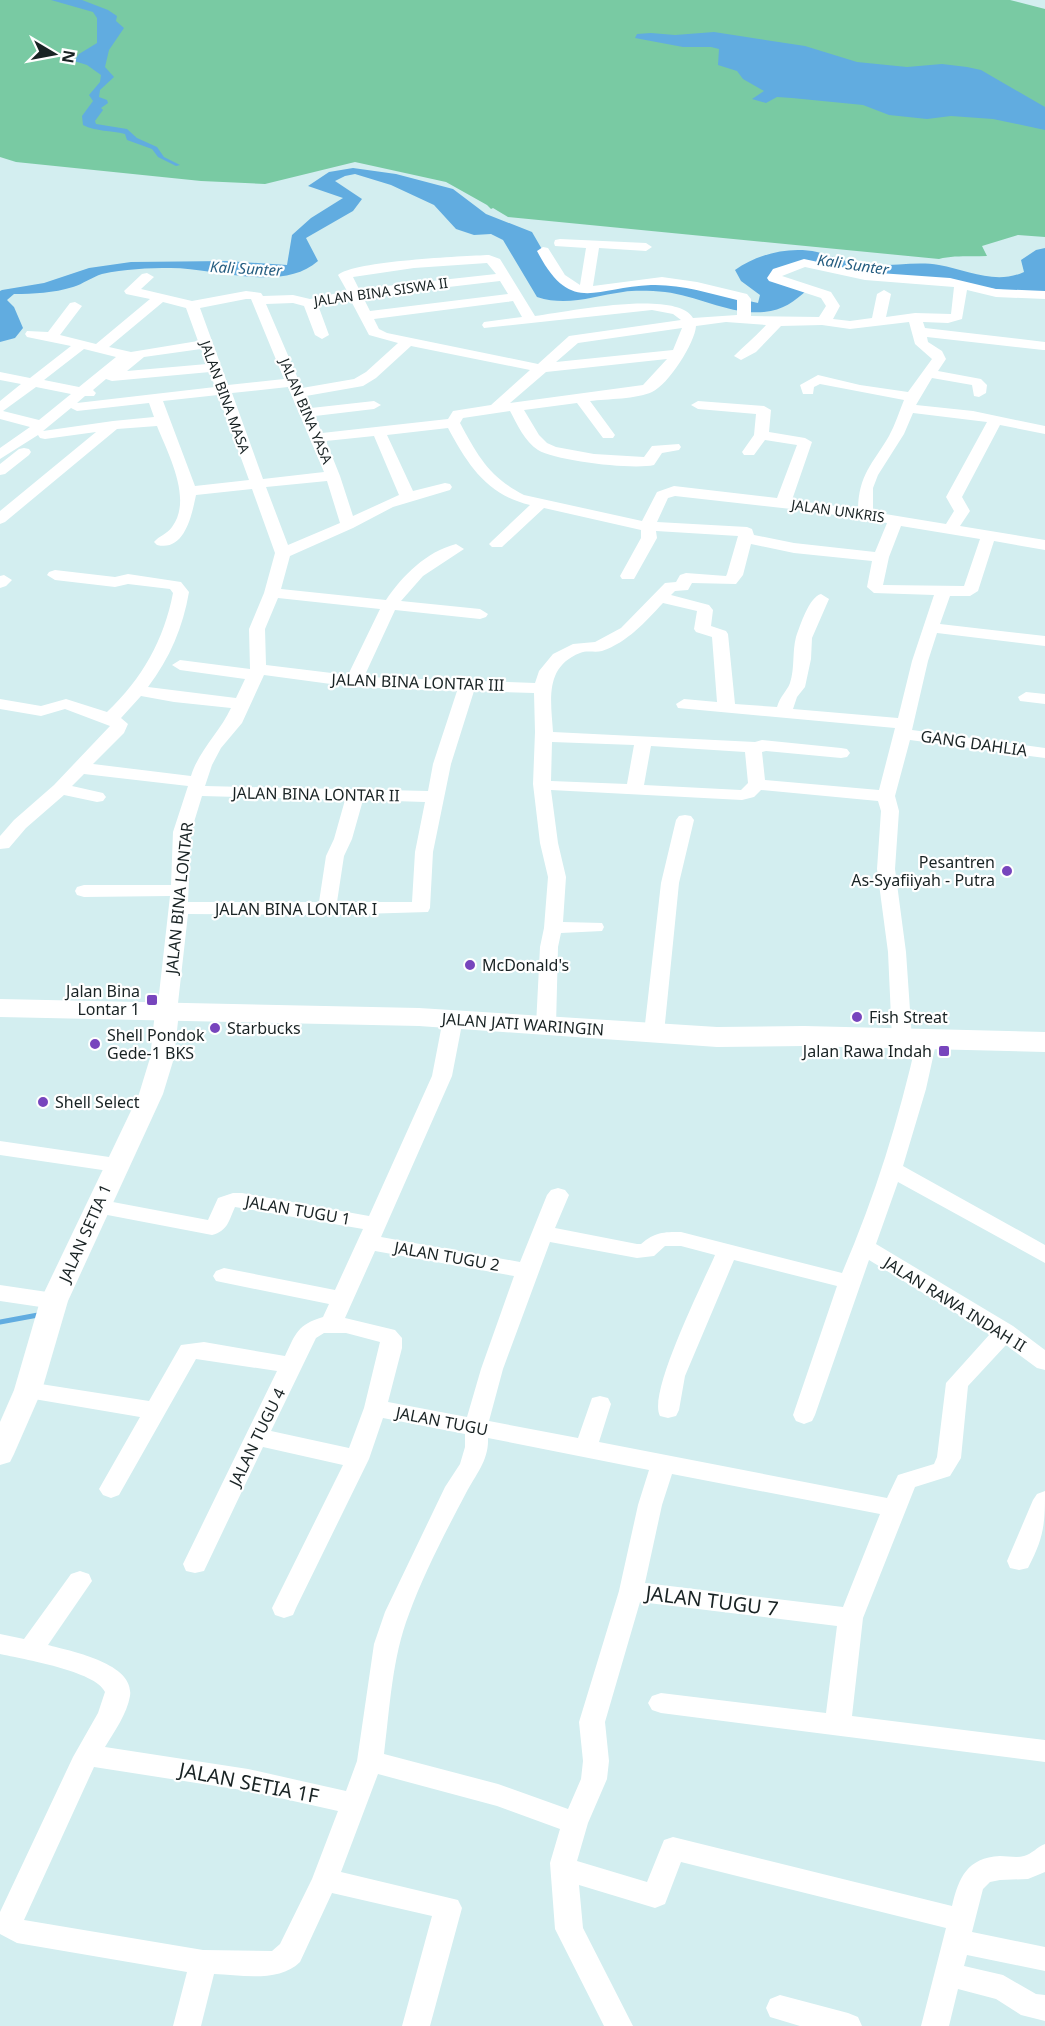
<svg xmlns="http://www.w3.org/2000/svg" width="1045" height="2026" viewBox="0 0 1045 2026" font-family="'Noto Sans',sans-serif">
<style>
.green{fill:#79caa3}
.water{fill:#61ace0}
.lines{fill:none;stroke-linecap:round;stroke-linejoin:round}
.stream{stroke:#61ace0;stroke-width:5}
.minor{fill:#fff;fill-rule:evenodd}
.tertiary{fill:#fff;fill-rule:evenodd}
.primary{fill:#fff;fill-rule:evenodd}
.poi-dot{fill:#7745bd;stroke:#fff;stroke-width:2}
.labels{text-anchor:middle;stroke-width:4.5;stroke-linejoin:round;paint-order:stroke}
.far-street-label{font-size:14px;fill:#192324;stroke:#fff}
.far-water-label{font-size:15px;font-style:italic;fill:#255d80;stroke:#fff}
.street-label{font-size:16px;fill:#192324;stroke:#fff}
.poi-label{font-size:16px;fill:#192324;stroke:#fff;text-anchor:start}
.near-street-label{font-size:20px;fill:#192324;stroke:#fff}
</style>
<rect width="100%" height="100%" fill="#d3eef0"/>
<path class="green" d="M0,0h1010l35,9v228l-27,-2 -36,11 5,10c-15,1 -33,-1 -48,3l-431,-42 -15,-9 -2,1 -4,-4 -41,-23 -91,-20 -90,22 -64,-3 -185,-19 -16,-5z"/>
<path class="water" d="M51,0h31l26,10 9,6 -1,5 8,7 -15,22 -4,17 9,10 -14,13 -1,7 8,3 1,3 -7,5 2,2 -8,11 1,3 31,5 10,9 20,9 7,10 16,8 -4,1 -18,-9 -6,-8 -25,-9 -2,-6c-14,-4 -29,-2 -42,-9l-1,-9 11,-15 -4,-6 11,-13 1,-7 -14,-10 -13,-4 5,-7 18,-11v-25l-4,-6z
M714,32l91,14 52,16 50,5 35,-3 25,3 14,3 64,37v23l-52,-11 -42,-3 -24,3 -38,-4 -26,-10 -71,-7 -15,-1 -11,6 -14,-4 12,-8 -21,-12 -6,-8 -19,-6 1,-16 -8,-2h-28l-48,-9 2,-4 14,-1 24,2z
M353,168l43,6 57,15 33,25 46,18 11,19 33,37 83,-7 99,22 2,-8 -19,-14 -6,-11c23,-16 54,-24 82,-18 16,4 33,12 49,13 24,2 50,-4 73,0 29,5 56,20 85,7l-3,-12 15,-10 9,-2v47l-136,-16 -97,-15 -37,10 33,15c-14,13 -25,21 -44,23 -34,3 -66,-16 -99,-20 -13,-1 -29,-2 -42,0 -30,4 -55,15 -86,5l-34,-57 -12,-6 -17,1 -18,-6 -22,-24 -43,-20 -36,-11 -10,2 -10,5 27,18 -9,12 -47,27 12,23c-36,32 -104,7 -147,7 -23,0 -47,1 -69,6 -10,3 -19,10 -29,13 -20,6 -39,7 -59,7l-7,6 7,7 9,21 -8,10 -15,4v-51l2,-1 42,-7 45,-15 42,-6 96,-1 60,4 5,-30 19,-17 32,-20 -35,-12 21,-14z"/>
<g class="lines">
<path class="stream" d="M0,1322l38,-7"/>
<path class="minor" d="M560,239l86,4 6,4 -6,4 -47,-3 -6,38 69,-9 35,5 50,12 4,5v17l68,1 7,-11 -5,-8 -52,-17 -2,-3 6,-9 31,-10 61,13 85,6 46,11 49,2v8l-49,-2 -29,-7 -5,29 -14,4 -25,-1 2,6 120,14v8h-2l-116,-13 1,5 14,9 4,8 -8,12 43,8 6,6 -1,8 -7,4 -5,-1 -2,-11 -40,-7 -16,27 57,6 72,15v8l-45,-9 -38,72 8,14 -10,15 85,14v10l-51,-9 -16,50 -8,5h-20l-10,28 105,12v10l-108,-13 -9,28 -16,69 133,18v10l-135,-18 -15,56 4,15 -4,58 11,83 6,87 -3,4 -7,2 -7,-2 -3,-4 -4,-87 -11,-83 4,-58 -3,-10 -117,-11 -7,7 -12,3 -191,-10 7,53 8,34 -3,45 39,1 2,4 -2,4 -41,2 -3,14 -2,79 -3,4 -7,2 -7,-2 -3,-4 4,-79 4,-19 4,-51 -8,-34 -7,-59 2,-52 -1,-39 -60,-2 -23,73 -18,88 -3,56 -2,4 -101,3 -139,-1 -11,98 -3,4h-14l-3,-4 13,-116 -86,1 -7,-2 -2,-4 2,-4 7,-2h87l2,-53 15,-46 -104,-12 -12,12 31,7 3,4 -3,4 -6,1 -33,-7 -38,33 -17,20 -9,1v-13l14,-16 40,-35 56,-59 -45,-17 -24,7 -41,-7v-10l41,7 25,-7 41,13c35,-33 57,-72 66,-119l-3,-4 -42,-5 -13,3 -60,-7 -8,-5 2,-3 6,-2 60,7 13,-3 53,8 8,10c-6,35 -19,66 -41,95l88,11 9,-19 -65,-9 -8,-5 8,-5 70,9 -1,-40 15,-36 11,-40 -23,-64 -56,6c-4,19 -11,57 -39,50l-3,-3c5,-6 13,-8 18,-15 21,-28 -4,-73 -15,-101l-40,3 -112,93 -5,2v-13l96,-79 -51,7 -5,-1 -2,-3 -38,24v-11l30,-21 -30,-8v-18l21,-17 -21,-4v-8l30,6 41,-32 -44,-9 -2,-3 2,-3 21,1 22,-29 5,-1 7,4 -22,29 36,9 54,-45 -24,-5 -2,-3 18,-17 5,-1 7,4 -13,12 51,12 54,-10 15,2 2,3 30,-1 17,4 37,-8 -9,-16c15,-14 126,-19 151,-20l11,4 35,57c32,-4 141,-27 158,2l44,-3v-15c-28,-7 -57,-16 -86,-15 -57,2 -80,31 -114,-34l6,-4 5,1 17,27 15,10 6,-37 -31,-2 -1,-3 1,-3zM487,263l9,11 -137,15 -6,-12 61,-9zM805,267l60,13 89,7 -3,27 -36,-1 -29,4 5,-23 -7,-4 -7,4 -5,24 -22,3 -17,-2 7,-13 -9,-14 -49,-16zM500,281l8,13 -138,17 -7,-14zM246,299h5l33,80 -56,6 -28,-77zM350,299l19,36 29,8 -32,29 -12,7 -52,9 -36,-84 27,-1 11,3 11,29 7,4 7,-4 -11,-30zM513,301l9,16 -38,5 -2,3 2,3 168,-18 21,4 8,6 -112,16 -31,28 -151,-31 -8,-4 -5,-10zM163,302l23,6 12,33 -67,11 -22,-5zM726,322l40,3c-10,11 -22,21 -32,31l7,4 15,-8 25,-26 41,-1 28,4 59,-7 6,22 17,15 -24,33 -48,-7 -42,-10 -18,10 3,9h10l1,-7 6,-3 84,16c-5,12 -9,25 -15,36 -17,29 -30,38 -31,73l-66,-9 20,-58 -7,-4 -36,-6 2,-22 -7,-4 -66,-5 -7,4 7,4 58,5 -2,21 -12,17 2,3h10l11,-15 32,5 -20,53 -103,-12 -17,6 -15,29 -118,-26c-35,-18 -46,-39 -64,-72l3,-5 47,-7c7,13 15,31 28,39 18,11 95,20 116,15l8,-12 17,-3 2,-3 -2,-3 -27,2 -8,11 -50,-3 -38,-7 -9,-4 -8,-8 -15,-25 53,-7 26,35h10l2,-3 -25,-34c17,-2 47,-2 62,-9 16,-7 43,-49 44,-66zM682,328l-9,22 -117,12 22,-19zM411,346l119,24 -39,35 -38,6 -5,8 -126,14 -7,-17 59,-7 7,-4 -7,-4 -63,7 -5,-12 57,-10 13,-8zM84,349l32,8 -37,30 -35,-7zM201,349l6,15 -80,7 17,-14zM667,359l-24,26 -133,18 36,-31zM210,372l5,15 -138,16 8,-7h9l2,-3 -3,-3 13,-11 6,2zM36,387l35,7 -32,26 -36,-9zM288,387l36,85 -61,7 -31,-86zM218,395l31,85 -54,6 -32,-85zM149,403l5,14 -41,4 -70,10 28,-23 6,3zM913,413l74,9 -41,75 8,14 -8,13 -73,-12v-24l5,-13 26,-41zM448,428c20,37 39,67 82,77l-38,36 -3,3 3,3h10l42,-39 97,22v8l-21,38 2,3h12l23,-41 -1,-7 82,5 -11,38 -1,2 -40,-3 -6,2 -4,7 -11,1 -44,45 -26,14 -22,2 -20,10 -14,17 -4,12 -171,-6 31,-67 85,9 6,-2 2,-3 -8,-5 -79,-8 22,-25 41,-27 -8,-5c-30,8 -53,31 -70,56l-105,-11 9,-33 63,-28 40,-21 57,-17 2,-3 -2,-3 -5,-1 -32,8 -26,-56zM374,436l25,59 -46,21 -13,-40 -14,-35zM327,481l13,42 -52,22 -22,-58zM675,496l134,15 78,12 -12,29 -81,-9 -40,-8 -2,-6 -5,-2 -90,-5 11,-24zM901,526l79,13 -16,47 -81,-1 6,-28zM751,544l43,9 78,8 -5,26 7,6 60,2 -22,66 -14,57 -105,-9 4,-12 8,-10 6,-28 1,-21 17,-39 -8,-5c-12,3 -21,32 -25,43 -4,15 -1,31 -6,46 -3,8 -10,13 -13,24l-42,-3 -7,-70 -2,-3 -15,-5 2,-16 -4,-5 -38,-10 4,-4 13,-1 4,-7 44,1 7,-9zM278,598l102,11 -32,66 -82,-10 -1,-36zM663,603l34,8 -3,18 2,3 16,5 5,65 -33,-3 -8,5 2,4 217,20 -16,62 -114,-10 -3,-28 4,-1 75,7 6,-1 3,-4 -3,-4 -6,-1 -79,-8 -7,2 -202,-10c-2,-31 -9,-65 27,-79 7,-3 15,0 22,-2 26,-9 43,-29 61,-48zM264,675l89,12 104,4 -24,73 -5,27 -223,-5 7,-21 9,-17 21,-25zM141,696l33,6 57,6c-11,24 -32,42 -40,68l-98,-12 31,-31 4,-9 -7,-6zM552,742l82,3 -7,39 -76,-3zM651,746l94,6 3,31 -7,7 -97,-5zM202,796l143,4 -11,39 -8,17 -7,46h-131l3,-70zM363,800l62,2 -10,50 -3,50h-75l7,-46 8,-17z
M24,448l5,1 2,3 -2,3 -24,19 -5,1v-11l19,-15z
M4,575l8,5 -6,6 -6,2v-12z
M1026,692l19,2v10l-25,-3 -2,-4z
M685,815l6,1 3,4 -15,63 -15,150 -3,4 -7,2 -7,-2 -3,-4 17,-150 15,-63 3,-4z
M453,1013l7,2 3,4 -11,57 -71,161 139,25 27,-67 4,-5 7,-2 7,2 4,5 -14,33 82,16h4c14,-12 22,-12 40,-12l161,41c33,-76 57,-154 75,-234l3,-4 7,-2 7,2 3,4 -11,50 -23,77 142,79v18l-147,-81 -22,62 137,82 32,24v20l-8,-2 -31,-23 -38,41 -7,72 -11,18 -35,11 -52,131 -11,98 193,24v22l-384,-49 -9,-3 -4,-7 4,-7 9,-3 165,20 11,-87 -197,-24 -35,120 4,39 -2,18 -19,44 -11,38 70,21 17,-42 9,-3 279,69c7,-29 15,-48 48,-50 8,0 17,2 24,0 8,-2 13,-9 21,-12v28l-17,7 -28,1 -10,2 -7,7 -11,43 73,15v24l-78,-16 -3,11 39,9 33,19 9,1v26l-24,-6 -25,-16 -38,-10 -9,37h-28l25,-98 -265,-66 -16,42 -10,4 -76,-23 4,43 50,98h-29l-49,-97 -5,-66 10,-34 -63,-23 -119,-32 -37,98 117,28 4,8 -32,118h-28l30,-110 -100,-23 -32,69c-21,21 -59,13 -86,12l-13,52h-28l14,-54 -170,-29 -17,-9v-22l73,-155 25,-44 7,-21c-9,-21 -83,-33 -105,-38v-20l24,5 47,-65 9,-3 9,3 3,7 -44,64c22,6 87,18 82,51 -3,18 -16,36 -25,51l143,22 98,22 11,-30 17,-117 11,-32 60,-125 15,-23 5,-17v-13l-82,-16 -14,41 -73,149 -3,7 -9,3 -9,-3 -3,-7 71,-143 -80,-18 -59,124 -9,2 -9,-2 -3,-7 94,-193 -81,-12 -77,136 -8,3 -8,-3 -4,-6 41,-72 -112,-19 -8,-2 -3,-6 3,-6 8,-2 121,19 32,-56 23,-3 81,14c11,-23 12,-31 38,-39l6,-13 -113,-23 -3,-5 3,-5 8,-3 111,22 28,-61 -128,-22c-6,13 -7,24 -23,28l-115,-22 -7,-2 -4,-5 4,-5 7,-2 111,21 10,-22 15,-5h9l127,23 63,-140 11,-57 3,-4zM550,1242l87,16 17,-2 11,-10h16l34,9c-12,28 -68,139 -55,161l8,2 8,-2 3,-6 6,-34 49,-116 103,26 -44,129 3,6 8,3 8,-3 3,-6 54,-155 121,74 -44,49 -9,74 -3,7 -36,11 -11,23 -288,-56 12,-38 -3,-6 -8,-2 -8,2 -14,40 -89,-17 14,-52zM375,1251l139,25 -33,93 -14,48 -79,-15 14,-54v-10l-7,-8 -50,-12zM324,1333h22l34,9 -16,66 -15,40 -78,-17 45,-93zM488,1438l161,32 -11,35 -19,86 -40,131 4,39 -2,18 -13,30 -70,-25 -114,-30c6,-47 8,-96 25,-140 14,-39 38,-85 57,-121 10,-19 23,-33 22,-55zM672,1474l208,40 -37,93 -198,-24 17,-78zM94,1767l154,24 90,20 -26,68 -32,65 -8,7 -69,-1 -179,-30z
M0,1141l116,17 7,2 3,5 -3,5 -7,2 -116,-17z
M0,1285l54,8 8,2 3,6 -3,6 -8,2 -54,-8z
M1045,1491c0,34 -1,46 -17,77l-9,2 -9,-2 -3,-7 26,-61 4,-6z
M780,1995l68,18 10,4 4,9h-62l-30,-9 -4,-9 4,-9z"/>
<path class="tertiary" d="M167,1004l8,3 4,5 -5,46 -11,36 -95,207 -26,89 -28,64 -4,8 -10,3v-43l14,-32 26,-89 99,-207 11,-36 5,-46 4,-5z"/>
<path class="primary" d="M0,999l419,9 298,19 87,-1 241,6v20l-241,-6 -87,1 -298,-21 -419,-9z"/>
</g>
<g class="poi-dot">
<circle cx="1007" cy="871" r="6"/>
<circle cx="470" cy="965" r="6"/>
<rect x="146" y="994" width="12" height="12" rx="3"/>
<circle cx="857" cy="1017" r="6"/>
<circle cx="215" cy="1028" r="6"/>
<circle cx="95" cy="1044" r="6"/>
<rect x="938" y="1045" width="12" height="12" rx="3"/>
<circle cx="43" cy="1102" r="6"/>
</g>
<g class="labels">
<g class="far-street-label">
<text transform="translate(381 292) rotate(-8)" y="5">JALAN BINA SISWA II</text>
<text transform="translate(225 397) rotate(70)" y="5">JALAN BINA MASA</text>
<text transform="translate(306 411) rotate(67)" y="5">JALAN BINA YASA</text>
<text transform="translate(838 511) rotate(8)" y="5">JALAN UNKRIS</text>
</g>
<g class="far-water-label">
<text transform="translate(853 265) rotate(8)" y="5">Kali Sunter</text>
<text transform="translate(246 269) rotate(3)" y="5">Kali Sunter</text>
</g>
<g class="street-label">
<text transform="translate(418 682) rotate(2)" y="6">JALAN BINA LONTAR III</text>
<text transform="translate(974 743) rotate(8)" y="6">GANG DAHLIA</text>
<text transform="translate(316 794) rotate(1)" y="6">JALAN BINA LONTAR II</text>
<text transform="translate(179 898) rotate(-84)" y="6">JALAN BINA LONTAR</text>
<text x="296" y="915">JALAN BINA LONTAR I</text>
<text transform="translate(523 1024) rotate(4)" y="6">JALAN JATI WARINGIN</text>
<text transform="translate(298 1210) rotate(10)" y="6">JALAN TUGU 1</text>
<text transform="translate(85 1233) rotate(-66)" y="6">JALAN SETIA 1</text>
<text transform="translate(447 1256) rotate(10)" y="6">JALAN TUGU 2</text>
<text transform="translate(955 1304) rotate(32)" y="6">JALAN RAWA INDAH II</text>
<text transform="translate(442 1421) rotate(11)" y="6">JALAN TUGU</text>
<text transform="translate(257 1437) rotate(-64)" y="6">JALAN TUGU 4</text>
</g>
<g class="poi-label">
<text x="995" y="868" text-anchor="end">Pesantren<tspan x="995" dy="18">As-Syafiiyah - Putra</tspan></text>
<text x="482" y="971">McDonald's</text>
<text x="140" y="997" text-anchor="end">Jalan Bina<tspan x="140" dy="18">Lontar 1</tspan></text>
<text x="869" y="1023">Fish Streat</text>
<text x="227" y="1034">Starbucks</text>
<text x="107" y="1041">Shell Pondok<tspan x="107" dy="18">Gede-1 BKS</tspan></text>
<text x="932" y="1057" text-anchor="end">Jalan Rawa Indah</text>
<text x="55" y="1108">Shell Select</text>
</g>
<g class="near-street-label">
<text transform="translate(712 1601) rotate(7)" y="7">JALAN TUGU 7</text>
<text transform="translate(249 1783) rotate(11)" y="7">JALAN SETIA 1F</text>
</g>
</g>
<g transform="translate(54 54) rotate(100)" stroke="#ffffff" stroke-width="4.5" paint-order="stroke">
<path d="M0-4.5L10 22L0 15L-10 22Z" fill="#192324"/>
<text y="-9" font-size="16" font-weight="bold" text-anchor="middle" fill="#192324">N</text>
</g>
</svg>
